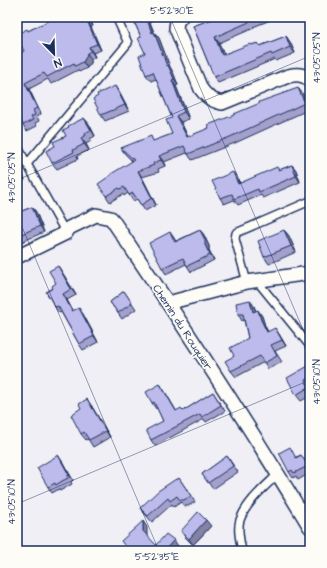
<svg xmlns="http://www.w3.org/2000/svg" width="327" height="568" viewBox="0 0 327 568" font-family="'Architects Daughter',sans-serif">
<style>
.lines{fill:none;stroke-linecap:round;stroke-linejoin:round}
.lane-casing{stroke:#1b2f5e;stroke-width:10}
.street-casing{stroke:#1b2f5e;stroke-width:16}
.lane{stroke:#fdfcf7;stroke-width:7}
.street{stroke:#fdfcf7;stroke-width:13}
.wall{fill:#a3a0cb;stroke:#1b2f5e}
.shaded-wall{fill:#8482a5;stroke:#1b2f5e}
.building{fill:#bdbaec;stroke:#1b2f5e}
.ticks{fill:none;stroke:#1b2f5e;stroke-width:1;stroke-opacity:0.45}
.labels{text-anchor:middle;stroke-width:3.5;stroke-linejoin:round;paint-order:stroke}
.street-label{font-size:11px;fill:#1b2f5e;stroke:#fdfcf7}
.neatline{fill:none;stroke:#1b2f5e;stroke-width:1.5}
.ticks-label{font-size:10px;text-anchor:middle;fill:#1b2f5e}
</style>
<rect width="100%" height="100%" fill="#f0eff5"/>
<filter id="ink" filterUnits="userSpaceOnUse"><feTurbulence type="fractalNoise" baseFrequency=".025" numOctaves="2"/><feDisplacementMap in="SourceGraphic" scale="8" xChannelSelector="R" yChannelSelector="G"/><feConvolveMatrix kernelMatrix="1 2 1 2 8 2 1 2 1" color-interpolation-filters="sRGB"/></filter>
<g filter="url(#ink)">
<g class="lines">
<g class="lane-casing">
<path id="lane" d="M17,145l10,19 35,62
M27,164l101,-121 -12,-26
M257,281l53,65
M247,282l-12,-43 1,-6 74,-32
M242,551c-2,-10 -5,-22 -2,-31 7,-19 25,-33 38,-46"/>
</g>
<g class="street-casing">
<path id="street" d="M181,17l-4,4 -1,7 25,61c7,9 10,11 21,14l66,-27c9,-2 15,-2 22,4
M17,257l49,-24 3,-5 27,-13 15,3c69,102 136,204 199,309
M168,303l79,-21 63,-9"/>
</g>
<use href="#lane" class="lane"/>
<use href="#street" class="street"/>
</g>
<path class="wall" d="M52,17h37l4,9 -2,1 10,23 -8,3 2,4 -4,2v4l-4,5 -8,4 -1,-2 -27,14 -3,-5 -19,10 12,25 -4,2 2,5 -4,2 2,3 -10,5 -4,-6 1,-74 4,-20 24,-12z
M132,17h16l6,15 5,6 11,29 3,5 5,13 -2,1 13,33 -8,3 7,15 115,-43 7,15 -75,34 -43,17 -5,-7 -23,9 1,4 -7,3 1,3 -17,5 14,28 -11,6 -8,-12 -4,2 -5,-8 -4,3 -1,-2 -13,8 -4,-6 26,-35 -7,-7 -4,-6 33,-7 18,-7v-16l-16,-39 -5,2 -5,-6 -1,-22 -4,-16z
M218,17h60l-25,10 1,1 -35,15 5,11 34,-11 2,3 26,-10 4,6 5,11 -19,8 -1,-2 -57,24 -4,-6 -21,-51z
M119,92l10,19 -24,10 -4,-6z
M84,118l5,6 6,12 -5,3 1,2 -5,3 3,6 -12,6 1,3 -21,10 -5,-6 3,-17 11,-10 3,-9z
M17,162l8,18 -8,3z
M292,165l4,5 4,12 -37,16 -2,-3 -23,10 -4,-5 -10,4 -4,-6 13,-26 4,6 3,5 39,-13z
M32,207l4,5 8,20 -27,12v-31z
M200,230l4,5 5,11v4l5,10 -23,12 -5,-8 -20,10 -4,-6 8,-36 6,9z
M284,230l5,6 7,16 -27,12 -5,-7z
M58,266l4,6 14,23 -9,5 6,11 10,3 15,28 -15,8 -4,-6 -18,-32 -2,1 -4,-6 -2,-19 3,-5z
M124,291l12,18 -14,10 -12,-17z
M254,306l2,5 6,5 3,10 3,6 11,2 7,12 -11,5 7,11 -14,7 -4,-7 -28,15 -5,-6 3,-15 14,-18 -4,-18 -2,1 -4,-7z
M310,365v31l-9,5 -5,-6z
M160,384l16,27h7l30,-19 12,19 -19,11 -2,-3 -49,27 -4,-6 12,-19 -6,-13 -1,1 -4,-6z
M91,405l19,32 -17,10 -5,-8 -2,1 -5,-6z
M301,455l9,13v5l-12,7 -2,-4 -3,2 -4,-6 7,-15z
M227,456l11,16 -25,17 -11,-15z
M62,461l11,19 -2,2 1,2 -12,7 -1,-2 -7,4 -4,-6z
M179,478l16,24 -7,4h-4l-3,-4 -7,5 -2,-3 -20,18 -7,-8 -5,-6z
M211,526l-18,19 -8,-8 -4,-6z"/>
<path class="shaded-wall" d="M87,17h2l4,9 -5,-6z
M146,17h2l8,22 -4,-6z
M87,20l4,7 10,23 -4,-6z
M154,32l5,6 11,29 3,5 5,13 -4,-6 -7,-13z
M286,36l4,6 5,11 -5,-6z
M215,37l4,6 8,18 -5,-6z
M89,47l4,6 2,4 -4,-6z
M87,53l4,6v4l-4,5 -4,-6z
M172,80l4,6 13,33 -5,-7z
M25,83l4,6 12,25 -4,-6z
M115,86l4,6 10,19 -4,-6z
M298,88l5,6 7,15 -5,-6z
M176,116l5,6 10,22 -4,-7z
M84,118l5,6 6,12 -4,-6z
M81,138l5,6 3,6 -5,-6z
M159,156l5,6 1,4 -4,-6z
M17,162l8,18 -4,-5 -4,-9z
M292,165l4,5 4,12 -4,-6z
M138,171l4,6 14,28 -4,-7z
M233,172l4,6 5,12 -4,-6z
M32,207l4,5 8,20 -4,-6z
M200,230l4,5 5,11v4l5,10 -4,-5 -5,-10z
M284,230l5,6 7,16 -5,-6z
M58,266l4,6 14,23 -5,-6z
M63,294l4,6 9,17 -4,-6z
M250,300l4,6 4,12 -5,-6z
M79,308l4,6 15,28 -4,-6z
M258,310l4,6 3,10 6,12 -4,-6 -6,-12z
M275,328l4,6 7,12 -4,-6z
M160,384l4,6 16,27 -4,-6z
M87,399l4,6 19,32 -4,-6z
M58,455l4,6 11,19 -4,-5z
M206,520l5,6 -18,19 -4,-6z
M143,521l4,6v10l-4,-6z
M174,540l4,6 -5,5h-9z"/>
<path class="building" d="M52,17h35l1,3h-1l10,24 -8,3 2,4 -4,2 -1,4 -3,5 -8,4 -1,-3 -27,14 -3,-4 -19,10 12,25 -4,2 2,5 -4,2 2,3 -10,5 -6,-13v-57l7,-4 -7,-15v-2l10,-5 1,2 24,-12z
M132,17h14l6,16 2,-1 13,34 1,-1 6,14 -2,1 12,32 -8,4 11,21 22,-9 -1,-3 26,-10v-1l26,-11 -1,-1 39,-14 7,15 -75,34 -42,17 -4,-8 -25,10 2,4 -8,3 1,2 -16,6 14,27 -11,7 -8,-12 -4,2 -5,-8 -4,2 -1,-1 -13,8 -8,-12 13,-9v-1l23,-14 -13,-12 30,-12 2,5 19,-7 -6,-14 6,-2 -19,-46 -7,3 -7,-19 6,-3 -7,-15 3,-1z
M218,17h40l-9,3v2l-34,15 7,18 28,-11 1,1 7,-2 2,3 26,-10 4,11 -18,8 -1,-2 -57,24 -21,-51z
M115,86l10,19 -24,10 -8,-16 5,-3 -1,-2z
M84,118l7,12 -6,3 1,2 -5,3 3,6 -11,6 1,2 -22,11 -6,-12 9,-5 -2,-4 13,-6 -3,-6 6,-3 -1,-1z
M292,165l4,11 -37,16 -1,-3 -24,10 -2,-5 -12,4 -8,-17 21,-9 5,12 39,-17 2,3z
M17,166l4,9 -4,1z
M32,207l8,19 -23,10v-23z
M200,230l5,10v5l5,10 -23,11 -4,-8 -21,10 -13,-25 21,-11 5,10z
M284,230l7,16 -27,11 -6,-16z
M58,266l13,23 -8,5 9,17 7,-3 15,28 -15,8 -21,-38 -3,1 -9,-15 7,-4 -1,-2 4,-3 -7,-12z
M124,291l8,12 -14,10 -8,-11z
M250,300l3,12 5,-2 3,10 6,12 8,-4 7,12 -11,5 6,11 -13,7 -4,-7 -29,15 -6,-10 9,-5 -4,-8 18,-10 -5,-24h-5l-2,-11z
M310,365v13l-5,2 4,7 -13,8 -9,-17z
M160,384l16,27 5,-3 2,3 30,-19 8,13 -19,12 -2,-3 -49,26 -5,-10 17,-9 -9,-19 -2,1 -6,-11z
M87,399l19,32 -17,9 -5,-8 -3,2 -10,-19 10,-7 -2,-4z
M290,447l6,11 5,-3 7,11 -14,7 -2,-3 -3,2 -10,-19z
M58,455l11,20 -2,1 1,2 -6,3 -6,4 -1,-2 -7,4 -11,-19z
M227,456l6,10 -25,17 -6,-9z
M179,478l12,18 -7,4h-4l-3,-4 -7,5 -2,-3 -20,18 -8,-8 18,-17 18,-12 1,1z
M198,512l8,8 -17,19 -8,-8z
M143,521v10l13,14 10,-11 8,6 -10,11h-34l-2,-2v1l-7,-9z"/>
</g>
<path class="ticks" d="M170,17l140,329M17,180l293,-124M17,215l142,336M17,504l293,-124"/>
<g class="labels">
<g class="street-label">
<text transform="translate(183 327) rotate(57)" y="4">Chemin du Rouquier</text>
</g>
</g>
<rect width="327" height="568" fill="none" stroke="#fdfcf7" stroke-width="44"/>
<g transform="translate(54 54) rotate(157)" stroke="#fdfcf7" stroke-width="3" paint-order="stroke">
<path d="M0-3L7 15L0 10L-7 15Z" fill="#1b2f5e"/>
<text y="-6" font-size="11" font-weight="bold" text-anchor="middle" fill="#1b2f5e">N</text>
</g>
<rect x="22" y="22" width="283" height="524" class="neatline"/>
<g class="ticks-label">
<text x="172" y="14">5°52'30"E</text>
<text transform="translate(316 58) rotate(-90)" y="4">43°05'05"N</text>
<text transform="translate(11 178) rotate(-90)" y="4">43°05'05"N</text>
<text transform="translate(316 382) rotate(-90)" y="4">43°05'10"N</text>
<text transform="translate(11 502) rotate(-90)" y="4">43°05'10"N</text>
<text x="157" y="560">5°52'35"E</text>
</g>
</svg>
